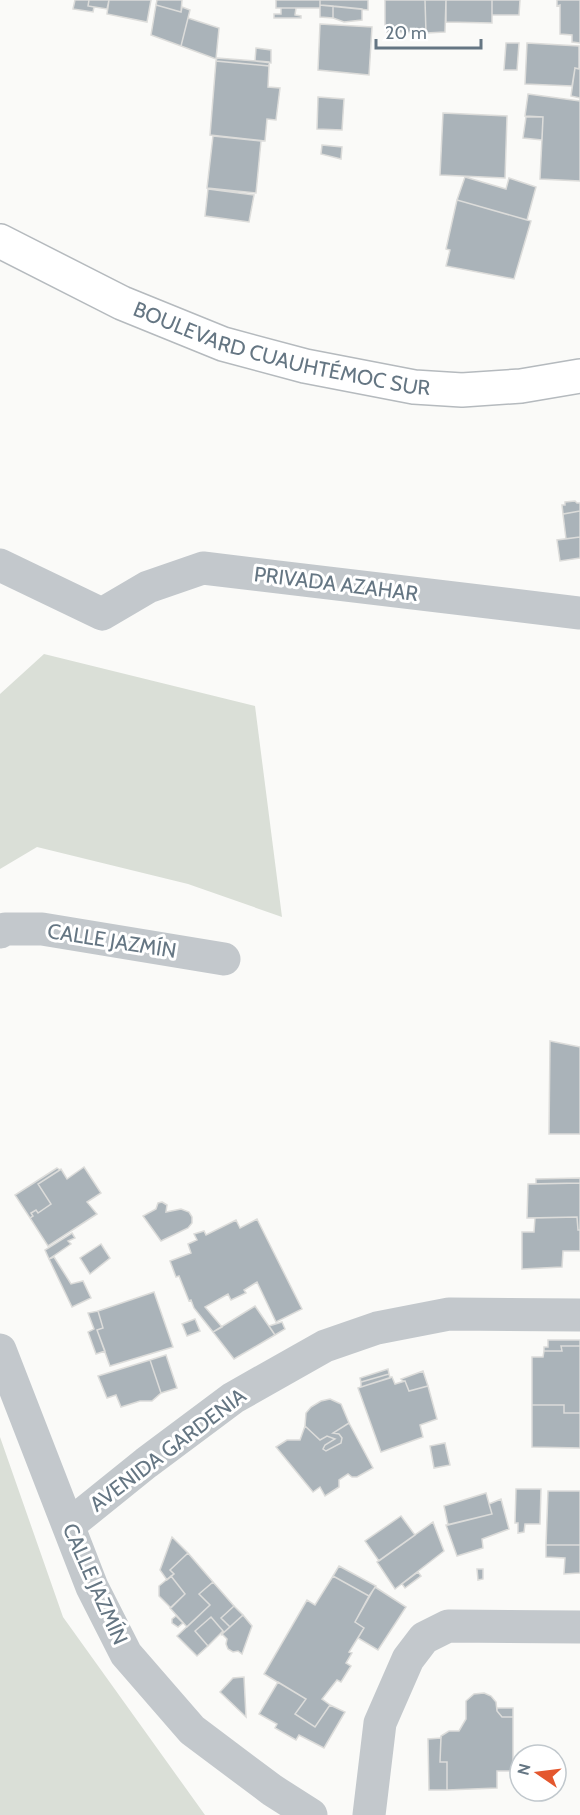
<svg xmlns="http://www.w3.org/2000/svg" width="580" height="1815" viewBox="0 0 580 1815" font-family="Cabin,sans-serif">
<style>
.green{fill:#dadfd7}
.building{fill:#aab3b9;stroke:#dcdcda;stroke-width:1.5}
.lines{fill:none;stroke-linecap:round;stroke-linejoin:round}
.major-casing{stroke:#b5babe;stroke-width:36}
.minor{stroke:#c3c8cc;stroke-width:33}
.major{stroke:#fff;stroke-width:33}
.labels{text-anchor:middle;stroke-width:6;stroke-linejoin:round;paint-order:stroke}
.street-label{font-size:21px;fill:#657683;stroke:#fff}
</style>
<rect width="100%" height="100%" fill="#fafaf8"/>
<path class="green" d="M44,654l211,52 27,211 -94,-33 -151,-37 -37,22v-175z
M0,1437l63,180 142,198h-205z"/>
<path class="building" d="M75,0h14l-1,6 6,1 -1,5 -20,-3z
M89,0h20l-2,9 -19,-3z
M109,0h42l-4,22 -40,-8z
M157,0h25l-1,12 -25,-7z
M276,0h44v8h-44z
M320,0h48v10l-48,-5z
M385,0h40l1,33 -41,-1z
M425,0h21l-1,32 -19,1z
M446,0h46v23l-46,-1z
M492,0h28l-1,15h-27z
M557,0h23v43l-8,-1v-7l-12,-1v-29l-3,1z
M156,5l25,7 1,-5 8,3 -9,36 -30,-11z
M320,5l13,1v12l-13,-1z
M333,6l29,3v11l-18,2 -11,-4z
M281,8h15l-1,7 6,1v2h-27v-4h7z
M188,18l31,10 -3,31 -35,-13z
M320,24l52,3 -3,48 -51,-5z
M506,43h13l-2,27h-13z
M527,43l52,3v23l-4,-1 -3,18 -47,-2z
M256,48l15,2v13l-16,-2z
M217,58l52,4v4l-53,-5z
M216,61l53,5 -1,21 12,1 -4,32 -9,-1 -2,22 -55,-6z
M575,68l5,1v29l-9,-2z
M528,94l52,7v-3v83l-40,-2 3,-62 -18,-1z
M318,97l26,2 -2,31 -25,-1z
M443,113l64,3 -2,62 -65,-3z
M526,117h17l-1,23 -19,-2z
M213,136l48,5 -5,52 -49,-5z
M322,145l20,2 -1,12 -20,-5z
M465,177l41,12 3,-11 27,9 -9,33 -70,-20z
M208,189l46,6 -5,27 -44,-6z
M457,200l74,21 -17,58 -68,-13 4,-16 -4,-1z
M575,501l2,2h3v8l-17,3 -1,-9h3v-3z
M580,511v26l-14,2 -3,-25z
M580,537v21l-20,3 -3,-21z
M550,1041l30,6v87h-31z
M84,1167l17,26 -14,9 10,12 -49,32 -18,-28 3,-2 -2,-3 5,-3 2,3 13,-9 -13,-20 23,-15 6,10z
M57,1168l3,2 -22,14 13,20 -13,9 -2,-3 -5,3 2,3 -3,2 -15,-23z
M580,1178v5l-44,1v-5z
M580,1183v47h-2l-1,-13 -50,1 1,-34z
M162,1202l5,3 -1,7 15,-3 8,3 3,5v6l-4,5 -27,13 -18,-25 13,-7 2,-6z
M577,1217l1,13h2v21h-17l-1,16 -40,2v-37h12l1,-14z
M257,1219l45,90 -26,13 -19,-40 -13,8 2,3 -15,7 -3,-6 -23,13 17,20 -9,5 -19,-24 -3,-8 -2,1 -10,-25 -3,1 -6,-16 21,-8 -3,-9 9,-4 -3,-6 10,-3 2,4 30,-15 4,8z
M72,1233l3,5 -7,3 3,3 -22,15 -4,-9z
M101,1244l9,14 -20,16 -10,-16z
M54,1257l17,27 12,-3 8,17 -19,9 -23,-48z
M154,1292l19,55 -63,19 -13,-36 6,-2 -5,-17z
M255,1306l20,29 -41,24 -21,-27z
M98,1311l5,17 -6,2 8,21 -9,3 -8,-22 6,-3 -6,-16z
M195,1319l5,12 -13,5 -5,-12z
M282,1322l3,7 -10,6 -6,-9z
M548,1340h32v6h-19l1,5h-18v-4h4z
M561,1346h19v67h-16v-8h-32v-48h11l1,-6h18z
M166,1355l11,33 -16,5 -11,-33z
M150,1360l11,33 -9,8h-12l-19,6 -5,-12 -9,3 -9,-22z
M388,1369l1,5 -28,8 -1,-4z
M423,1371l5,15 -19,5 -4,-10h-2l-2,-2z
M389,1374l1,4 -29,9v-5z
M392,1377l3,7 10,-3 4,10 19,-5 9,33 -17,6 3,12 -42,15 -23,-64z
M330,1399l11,5 8,19 -16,10 6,1 3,4 -1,5 -15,8 -3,-2 2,-4 10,-6 -8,-3 -7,4 -15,-14 1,-13 5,-6 10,-6z
M532,1405h32v8h16v35l-48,-1z
M349,1423l24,45 -16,9h-5l-4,-3 -9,6v7l-14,9 -5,-9 -7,5 -37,-45 11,-7h13l5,-14 15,14 7,-4 8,3 -10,6 -2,4 3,2 15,-8 1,-5 -3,-4 -6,-1z
M445,1443l5,22 -16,3 -4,-22z
M516,1489h25l-1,35h-15l-1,8 -6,1v-10h-3z
M548,1491h32v54h-34z
M486,1493l6,21 -44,11 -4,-19z
M501,1499l8,30 -27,10 1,9 -26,8 -11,-31 46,-11 -3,-10z
M401,1516l14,19 -36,26 -14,-20z
M433,1522l11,29 -49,38 -18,-27z
M172,1537l16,16 -18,17 4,4 -7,6 -7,-10z
M546,1545h34v28l-16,1 1,-16 -19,-1z
M188,1553l25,29 -14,12 11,11 -23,22 -17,-19 15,-14 -14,-18 3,-2 -4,-4z
M339,1566l37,20 -7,10 -36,-20z
M477,1569h6v10l-5,1z
M418,1572l3,4 -16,12 -3,-4z
M171,1576l14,18 -14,14 -12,-12v-10z
M333,1576l36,20 -14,26 9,6 -15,24 3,1 -6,10 5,3 -10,16 -4,-2 -15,19 8,6 -15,22 -20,-13 11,-15 -42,-25 43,-74 8,5z
M213,1582l21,24 -13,12 9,9 -8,7 1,-3 -12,-14 -16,14 13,15 -11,10 -20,-20 33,-31 -11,-11z
M375,1587l31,20 -28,43 -20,-12 6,-10 -9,-6z
M234,1606l9,9 -13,12 -9,-9z
M243,1615l9,11 -10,28 -4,-3 -5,1 -5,-3 -2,-5 1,-5 -5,-5z
M176,1616l7,7 -5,4 -6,-4v-4z
M211,1617l12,14 -15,15 -13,-15z
M244,1677l2,40 -26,-25 13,-14z
M278,1682l28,17 -11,15 20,13 15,-22 15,7 -21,36 -25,-13 -3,5 -21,-12 2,-4 -18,-10z
M484,1693l7,3 5,6 1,9 5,6h11v54h-16v17l-50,2v-28h-7l1,-26 8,-5h10l7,-12v-18l8,-7z
M497,1708h16v9h-11l-5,-6z
M441,1738l-1,24h7v28h-18l-1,-51z"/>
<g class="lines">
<g class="major-casing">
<g id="major">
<path id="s1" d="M0,241l122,62 101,41 82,22 109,21 48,3 59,-4 59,-10"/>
</g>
</g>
<path class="minor" d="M0,565l102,49 46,-27 55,-19 377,45
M0,932l5,-3h37l182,30
M0,1350l92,237 34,67 66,76 80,60 39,25
M69,1525l77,-62 87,-65 92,-52 52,-18 72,-14 131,1
M369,1815l11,-92 28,-64 16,-21 24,-12 132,1"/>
<use href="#major" class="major"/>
</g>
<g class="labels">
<g class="street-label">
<text dy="7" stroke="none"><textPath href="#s1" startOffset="304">BOULEVARD CUAUHTÉMOC SUR</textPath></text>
<text transform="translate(336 584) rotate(7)" y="7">PRIVADA AZAHAR</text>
<text transform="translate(112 941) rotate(9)" y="7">CALLE JAZMÍN</text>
<text transform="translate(168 1450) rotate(-37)" y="7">AVENIDA GARDENIA</text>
<text transform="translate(95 1584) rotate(66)" y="7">CALLE JAZMÍN</text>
</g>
</g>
<g transform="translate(538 1773) rotate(284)"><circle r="28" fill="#ffffff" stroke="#c1c8cd" stroke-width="1.5"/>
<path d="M0-4.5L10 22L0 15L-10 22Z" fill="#e4572e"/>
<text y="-9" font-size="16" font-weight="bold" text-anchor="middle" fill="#657683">N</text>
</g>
<path d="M376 39v9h105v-9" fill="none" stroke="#657683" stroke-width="3"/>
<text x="385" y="39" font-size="18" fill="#657683" stroke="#ffffff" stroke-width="4.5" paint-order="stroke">20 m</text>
</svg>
